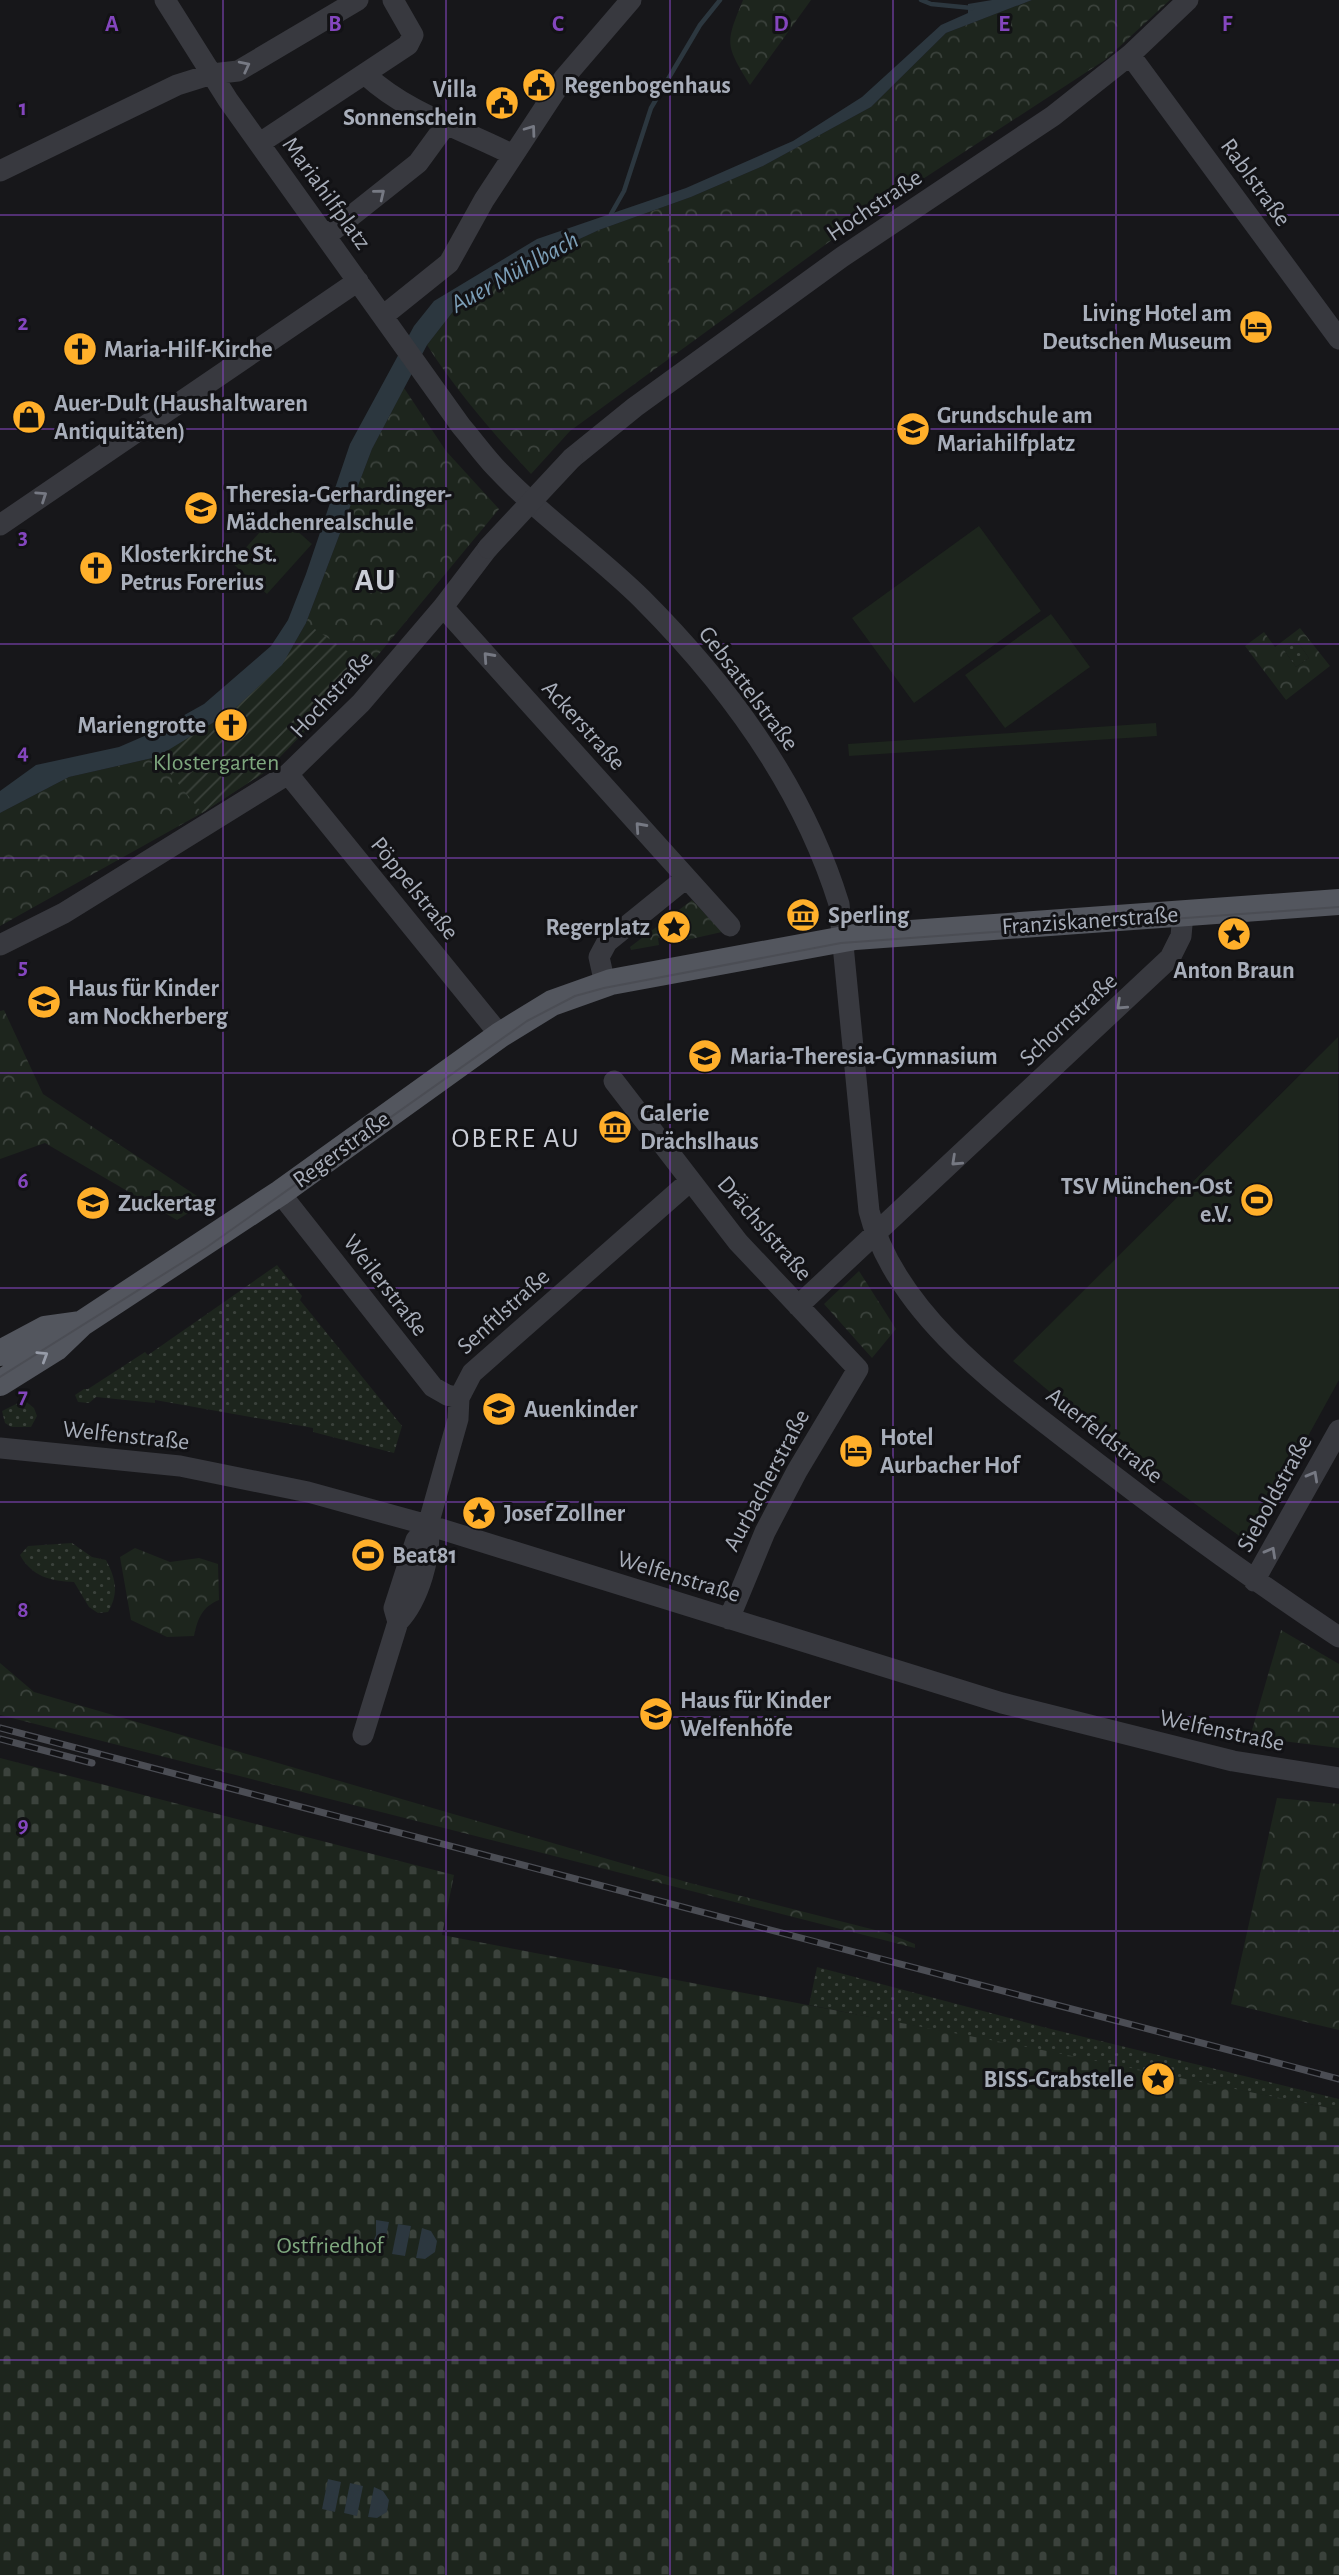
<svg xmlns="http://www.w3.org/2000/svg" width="1339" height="2575" viewBox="0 0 1339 2575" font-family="'Alegreya Sans',sans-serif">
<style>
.grass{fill:url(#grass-dots)}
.forest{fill:url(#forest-crowns);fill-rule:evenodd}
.cemetery{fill:url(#cemetery-stones)}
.garden{fill:url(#garden-furrows)}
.pitch{fill:#1d251d}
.water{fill:#2c373f}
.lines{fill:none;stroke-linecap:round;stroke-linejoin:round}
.stream{stroke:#2c373f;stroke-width:4.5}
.minor{stroke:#38393f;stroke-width:21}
.major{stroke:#53565e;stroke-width:26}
.tram{stroke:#4b4d54;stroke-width:2}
.rail-casing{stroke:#4b4d54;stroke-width:7}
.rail{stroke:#121215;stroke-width:4.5;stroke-dasharray:13;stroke-linecap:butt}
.minor-bridge{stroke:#38393f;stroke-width:21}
.oneway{stroke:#767983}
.oneway2{stroke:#979ca8}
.grid{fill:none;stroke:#8446be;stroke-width:2;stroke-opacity:0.55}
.labels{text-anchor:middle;stroke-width:6;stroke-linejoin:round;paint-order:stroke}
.poi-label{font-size:24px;font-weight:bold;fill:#a8aeba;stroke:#121215;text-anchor:start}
.street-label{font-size:24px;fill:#a8aeba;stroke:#121215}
.park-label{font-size:24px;fill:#7ea77e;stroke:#121215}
.water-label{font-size:26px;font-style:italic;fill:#7c9fb8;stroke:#121215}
.quarter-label{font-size:28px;letter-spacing:2px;fill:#cacdd6;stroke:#121215}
.district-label{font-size:32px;font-weight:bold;letter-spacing:2px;fill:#cacdd6;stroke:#121215}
.grid-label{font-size:23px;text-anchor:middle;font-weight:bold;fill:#8446be;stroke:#121215;stroke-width:6;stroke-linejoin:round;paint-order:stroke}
</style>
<defs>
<pattern id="grass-dots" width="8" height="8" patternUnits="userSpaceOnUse" patternTransform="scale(1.75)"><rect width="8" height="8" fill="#1d251d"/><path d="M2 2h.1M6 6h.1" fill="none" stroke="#3b423c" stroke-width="1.8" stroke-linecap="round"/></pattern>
<pattern id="forest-crowns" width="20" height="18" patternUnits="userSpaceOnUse" patternTransform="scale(1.75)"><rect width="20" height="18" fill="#1d251d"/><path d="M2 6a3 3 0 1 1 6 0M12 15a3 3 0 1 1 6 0" fill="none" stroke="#3b423c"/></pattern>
<pattern id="cemetery-stones" width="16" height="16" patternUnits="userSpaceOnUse" patternTransform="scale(1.75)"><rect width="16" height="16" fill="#1d251d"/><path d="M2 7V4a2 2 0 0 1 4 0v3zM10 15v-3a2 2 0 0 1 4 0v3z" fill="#3b423c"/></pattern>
<pattern id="garden-furrows" width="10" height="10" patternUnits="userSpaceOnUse" patternTransform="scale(1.75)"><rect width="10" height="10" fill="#1d251d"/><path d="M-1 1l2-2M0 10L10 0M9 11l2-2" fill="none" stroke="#3b423c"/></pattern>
</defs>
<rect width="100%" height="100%" fill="#17171a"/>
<path class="grass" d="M1297,641l12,17 -13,9 -12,-17z
M277,1265l25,31 -2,4 102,126 -8,27 -81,-21v-4l-158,-28v3l-59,-6 -7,6 -11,-1 -3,-7 9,-6h4l57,-37 3,3z
M24,1400l10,8 3,8 -6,11h-20l-6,-4 -3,-12z
M72,1543l20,14 14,3c10,19 13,33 2,52l-10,1 -9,-6 -15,-25c-23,-1 -42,-5 -54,-27l8,-9z
M817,1967l226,60 296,72v11l-530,-105z"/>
<path class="forest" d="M743,0h68l-61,85c-25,-41 -25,-41 -7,-85z
M1032,0h138l-65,60 -254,166 -281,205 -39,43c-38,-41 -74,-82 -104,-129l32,-41 60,-37 80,-37 92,-33 72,-31 108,-59 75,-74z
M404,388l42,63 53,58 -130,157 -104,106 -63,41 -202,113v-113l69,-36 88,-20 138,-112 11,-22 66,-174z
M1300,628l30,38 -44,34 -41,-54 19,-14 11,15zM1297,641l12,17 -13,9 -12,-17z
M692,900l30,32 -40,9 -2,-7 -22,4 1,7 -28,5 -1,-3z
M4,1010l39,84 163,108 -29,18 -132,-77 -45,16v-148z
M859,1271l37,58 -24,29 -48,-54z
M135,1548l35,14 29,-4 19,6 1,36c-17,7 -21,18 -25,36l-27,1 -36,-17 -11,-63z
M1281,1630l58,34v84l-89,-11z
M0,1663l34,29 656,191 197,50 28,11v4l-915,-233z
M1277,1798l62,6v226l-108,-26z"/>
<path class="cemetery" d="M0,1758l454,117 -12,60 595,114 302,61v465h-1339z"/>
<path class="garden" d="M306,623l63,43 -104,106 -63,41 -45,-56c66,-48 108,-56 149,-134z"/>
<path class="pitch" d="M277,513l35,31 -45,50 -35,-31z
M979,526l62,85 -127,92 -62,-85z
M1051,614l39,53 -85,61 -40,-53z
M1156,723l1,13 -308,20 -1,-12z
M1338,1037l1,343 -90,163 -141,-102 -95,-80z"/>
<path class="water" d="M992,0h40l-86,33 -75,74 -108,59 -72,31 -92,33 -80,37 -60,37 -32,41 -55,104 -66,174 -24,42 -50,46 -75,46 -88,20 -69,36v-22l36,-26 83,-18 37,-16 48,-27 67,-58 17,-26 18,-46 44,-130 64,-118 20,-25 103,-62 149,-51 107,-47 69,-44 79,-72 27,-12v-9z
M376,2220l13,2 -6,30 -13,-3 6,-14z
M398,2224l13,2 -6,30 -13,-2z
M422,2228l9,3 6,10 -2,11 -10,7 -9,-1z
M328,2479l13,3 -6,30 -13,-3z
M350,2483l13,3 -6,30 -13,-3z
M374,2487l9,4 6,9 -2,12 -10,6 -9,-1z"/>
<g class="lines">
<path class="stream" d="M921,0l10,4 41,4
M611,214l13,-23 27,-83 49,-83 20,-25"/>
<path class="minor" d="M165,0l63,100 233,326c12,14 22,28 34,41 45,48 100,86 147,132 86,86 161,188 197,305l30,307c27,108 145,187 228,252 79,61 159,119 242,174
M1130,55l209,284
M366,75c42,39 97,54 147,80
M260,143l148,-98 5,-10 -20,-35
M0,171l177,-86 35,-11 26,-3 120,-71
M326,236l92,-73 27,-37
M383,316l66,-53 35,-63 80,-122 67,-78
M572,458l63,-51 207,-150 211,-141 77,-61 58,-55
M0,525l358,-244
M443,607l287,319
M288,774l212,261
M0,945l64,-32 224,-139 73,-71 82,-96 45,-59
M605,984l-6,-27 8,-15 79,-64
M614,1081l124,161 120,127 -61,102 -32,61 -36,87
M280,1193l153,194 14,8 12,3
M798,1306l372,-348 11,-22 2,-22
M0,1448l180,18 128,26 120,33 574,178 231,58 106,17
M1254,1581l85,-151
M398,1622l-4,-14 22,-68 12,-15 30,-106 1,-21 13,-25 217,-191
M363,1735l35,-113c21,-22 34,-67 30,-97"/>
<path class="major" d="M0,1353l45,-24 36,-5
M0,1383l56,-35 25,-24 199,-131 220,-158 52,-32 59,-21 244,-45 484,-35"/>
<path class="tram" d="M0,1377l207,-130 320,-226 48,-25 29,-8 237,-45 498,-36"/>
<g class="rail-casing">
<path id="rail" d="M0,1728l1339,351
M0,1739l92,24"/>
</g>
<use href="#rail" class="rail"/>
<path class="minor-bridge" d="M488,548l84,-90"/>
</g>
<defs><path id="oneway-chevron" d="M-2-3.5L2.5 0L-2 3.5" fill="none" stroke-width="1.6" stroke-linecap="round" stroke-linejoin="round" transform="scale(1.75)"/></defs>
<g class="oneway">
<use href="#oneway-chevron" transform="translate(245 66) rotate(-27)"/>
<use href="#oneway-chevron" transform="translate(531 130) rotate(-54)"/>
<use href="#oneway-chevron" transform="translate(380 194) rotate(-39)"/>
<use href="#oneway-chevron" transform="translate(42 496) rotate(-34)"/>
<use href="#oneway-chevron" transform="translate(488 657) rotate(-132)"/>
<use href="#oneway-chevron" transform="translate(640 827) rotate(-132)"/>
<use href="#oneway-chevron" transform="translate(1121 1005) rotate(137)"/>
<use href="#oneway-chevron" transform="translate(956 1161) rotate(137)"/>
<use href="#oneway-chevron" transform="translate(1313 1476) rotate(-61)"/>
<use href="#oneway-chevron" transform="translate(1271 1552) rotate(-61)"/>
</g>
<use class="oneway2" href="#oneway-chevron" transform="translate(43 1356) rotate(-32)"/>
<path class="grid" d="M223,0v2575M446,0v2575M670,0v2575M893,0v2575M1116,0v2575M0,215h1339M0,429h1339M0,644h1339M0,858h1339M0,1073h1339M0,1288h1339M0,1502h1339M0,1717h1339M0,1931h1339M0,2146h1339M0,2360h1339"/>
<defs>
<g id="civic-disc" transform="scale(1.75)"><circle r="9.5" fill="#ffaf2a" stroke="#121215"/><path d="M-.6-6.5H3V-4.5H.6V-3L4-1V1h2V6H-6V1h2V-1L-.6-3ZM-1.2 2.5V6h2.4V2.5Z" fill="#111"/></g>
<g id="hotel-disc" transform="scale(1.75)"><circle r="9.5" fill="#ffaf2a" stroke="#121215"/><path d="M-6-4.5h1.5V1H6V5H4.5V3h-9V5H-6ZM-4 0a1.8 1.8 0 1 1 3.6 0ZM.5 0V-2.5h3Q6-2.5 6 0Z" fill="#111"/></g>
<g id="church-disc" transform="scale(1.75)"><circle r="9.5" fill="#ffaf2a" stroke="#121215"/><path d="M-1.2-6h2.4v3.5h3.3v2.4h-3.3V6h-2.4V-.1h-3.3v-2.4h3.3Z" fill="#111"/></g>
<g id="shop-disc" transform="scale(1.75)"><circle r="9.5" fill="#ffaf2a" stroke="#121215"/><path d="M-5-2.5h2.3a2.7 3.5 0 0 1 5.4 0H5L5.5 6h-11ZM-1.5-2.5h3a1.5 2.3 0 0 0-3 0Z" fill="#111"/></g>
<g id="school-disc" transform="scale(1.75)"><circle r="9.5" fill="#ffaf2a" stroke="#121215"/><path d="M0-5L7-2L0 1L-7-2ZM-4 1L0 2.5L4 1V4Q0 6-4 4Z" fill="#111"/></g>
<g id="museum-disc" transform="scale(1.75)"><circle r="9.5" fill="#ffaf2a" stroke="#121215"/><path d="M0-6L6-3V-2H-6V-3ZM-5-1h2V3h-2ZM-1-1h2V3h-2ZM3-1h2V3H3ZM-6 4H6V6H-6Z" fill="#111"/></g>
<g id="sight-disc" transform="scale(1.75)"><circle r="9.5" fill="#ffaf2a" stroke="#121215"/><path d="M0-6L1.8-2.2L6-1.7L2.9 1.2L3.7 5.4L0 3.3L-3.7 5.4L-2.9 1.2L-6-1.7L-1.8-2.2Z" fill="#111"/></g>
<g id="stadium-disc" transform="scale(1.75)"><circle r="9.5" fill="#ffaf2a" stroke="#121215"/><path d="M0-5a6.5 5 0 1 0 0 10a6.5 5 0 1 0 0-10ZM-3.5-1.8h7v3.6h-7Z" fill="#111"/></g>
</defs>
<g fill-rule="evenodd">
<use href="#civic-disc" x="539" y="85"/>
<use href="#civic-disc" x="502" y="103"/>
<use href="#hotel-disc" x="1256" y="327"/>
<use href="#church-disc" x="80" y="349"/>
<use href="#shop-disc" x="29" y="417"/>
<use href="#school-disc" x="913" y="429"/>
<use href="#school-disc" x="201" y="508"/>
<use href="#church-disc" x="96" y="568"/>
<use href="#church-disc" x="231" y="725"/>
<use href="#museum-disc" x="803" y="915"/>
<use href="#sight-disc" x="674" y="927"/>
<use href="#sight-disc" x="1234" y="934"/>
<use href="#school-disc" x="44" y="1002"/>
<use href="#school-disc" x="705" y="1056"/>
<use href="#museum-disc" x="615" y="1127"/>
<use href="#stadium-disc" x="1257" y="1200"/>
<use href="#school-disc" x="93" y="1203"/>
<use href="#school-disc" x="499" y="1409"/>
<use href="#hotel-disc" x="856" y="1451"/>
<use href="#sight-disc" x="479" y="1513"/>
<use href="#stadium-disc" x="368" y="1555"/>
<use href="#school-disc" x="656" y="1714"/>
<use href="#sight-disc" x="1158" y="2079"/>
</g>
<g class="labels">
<g class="poi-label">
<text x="564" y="93">Regenbogenhaus</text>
<text x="477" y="97" text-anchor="end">Villa<tspan x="477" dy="28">Sonnenschein</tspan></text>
<text x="1232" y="321" text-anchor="end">Living Hotel am<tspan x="1232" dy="28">Deutschen Museum</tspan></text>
<text x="104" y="357">Maria-Hilf-Kirche</text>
<text x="54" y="411">Auer-Dult (Haushaltwaren<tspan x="54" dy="28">Antiquitäten)</tspan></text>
<text x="937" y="423">Grundschule am<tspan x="937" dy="28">Mariahilfplatz</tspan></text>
<text x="226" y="502">Theresia-Gerhardinger-<tspan x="226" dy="28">Mädchenrealschule</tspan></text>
<text x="120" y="562">Klosterkirche St.<tspan x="120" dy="28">Petrus Forerius</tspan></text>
<text x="206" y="733" text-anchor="end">Mariengrotte</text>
<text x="828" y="923">Sperling</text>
<text x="650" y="935" text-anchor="end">Regerplatz</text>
<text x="1234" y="978" text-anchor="middle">Anton Braun</text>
<text x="68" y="996">Haus für Kinder<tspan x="68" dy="28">am Nockherberg</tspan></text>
<text x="730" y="1064">Maria-Theresia-Gymnasium</text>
<text x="640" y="1121">Galerie<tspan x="640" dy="28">Drächslhaus</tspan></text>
<text x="1232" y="1194" text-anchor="end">TSV München-Ost<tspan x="1232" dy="28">e.V.</tspan></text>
<text x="118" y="1211">Zuckertag</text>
<text x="524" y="1417">Auenkinder</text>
<text x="880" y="1445">Hotel<tspan x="880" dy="28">Aurbacher Hof</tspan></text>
<text x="504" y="1521">Josef Zollner</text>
<text x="392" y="1563">Beat81</text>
<text x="680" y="1708">Haus für Kinder<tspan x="680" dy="28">Welfenhöfe</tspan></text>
<text x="1134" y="2087" text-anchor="end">BISS-Grabstelle</text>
</g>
<g class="street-label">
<text transform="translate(1256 182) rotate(54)" y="8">Rablstraße</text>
<text transform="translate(327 193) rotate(54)" y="8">Mariahilfplatz</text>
<text transform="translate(874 205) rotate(-34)" y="8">Hochstraße</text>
<text transform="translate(749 688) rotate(53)" y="8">Gebsattelstraße</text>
<text transform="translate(331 694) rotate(-47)" y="8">Hochstraße</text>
<text transform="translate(584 725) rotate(48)" y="8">Ackerstraße</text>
<text transform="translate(415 888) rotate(51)" y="8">Pöppelstraße</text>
<text transform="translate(1090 920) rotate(-4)" y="8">Franziskanerstraße</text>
<text transform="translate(1068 1019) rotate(-43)" y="8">Schornstraße</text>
<text transform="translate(341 1149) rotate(-36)" y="8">Regerstraße</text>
<text transform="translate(765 1228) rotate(49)" y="8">Drächslstraße</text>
<text transform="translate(386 1285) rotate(52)" y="8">Weilerstraße</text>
<text transform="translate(503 1311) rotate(-42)" y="8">Senftlstraße</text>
<text transform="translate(126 1435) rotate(6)" y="8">Welfenstraße</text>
<text transform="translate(1105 1435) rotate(38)" y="8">Auerfeldstraße</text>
<text transform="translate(766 1480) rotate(-62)" y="8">Aurbacherstraße</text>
<text transform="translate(1274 1493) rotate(-61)" y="8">Sieboldstraße</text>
<text transform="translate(679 1576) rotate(17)" y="8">Welfenstraße</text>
<text transform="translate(1222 1730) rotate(12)" y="8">Welfenstraße</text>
</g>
<g class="park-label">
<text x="216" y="770">Klostergarten</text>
<text x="330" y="2253">Ostfriedhof</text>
</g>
<g class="water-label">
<text transform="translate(514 271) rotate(-29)" y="9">Auer Mühlbach</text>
</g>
<g class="quarter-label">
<text x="516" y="1147">OBERE AU</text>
</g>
<g class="district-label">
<text x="376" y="590">AU</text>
</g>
</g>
<g class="grid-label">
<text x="112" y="31">A</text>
<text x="335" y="31">B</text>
<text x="558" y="31">C</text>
<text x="781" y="31">D</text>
<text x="1004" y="31">E</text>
<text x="1227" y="31">F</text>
<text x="23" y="115">1</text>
<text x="23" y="330">2</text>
<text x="23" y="544">3</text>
<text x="23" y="759">4</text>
<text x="23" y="974">5</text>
<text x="23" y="1188">6</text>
<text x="23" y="1403">7</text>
<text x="23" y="1617">8</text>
<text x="23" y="1832">9</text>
</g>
</svg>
